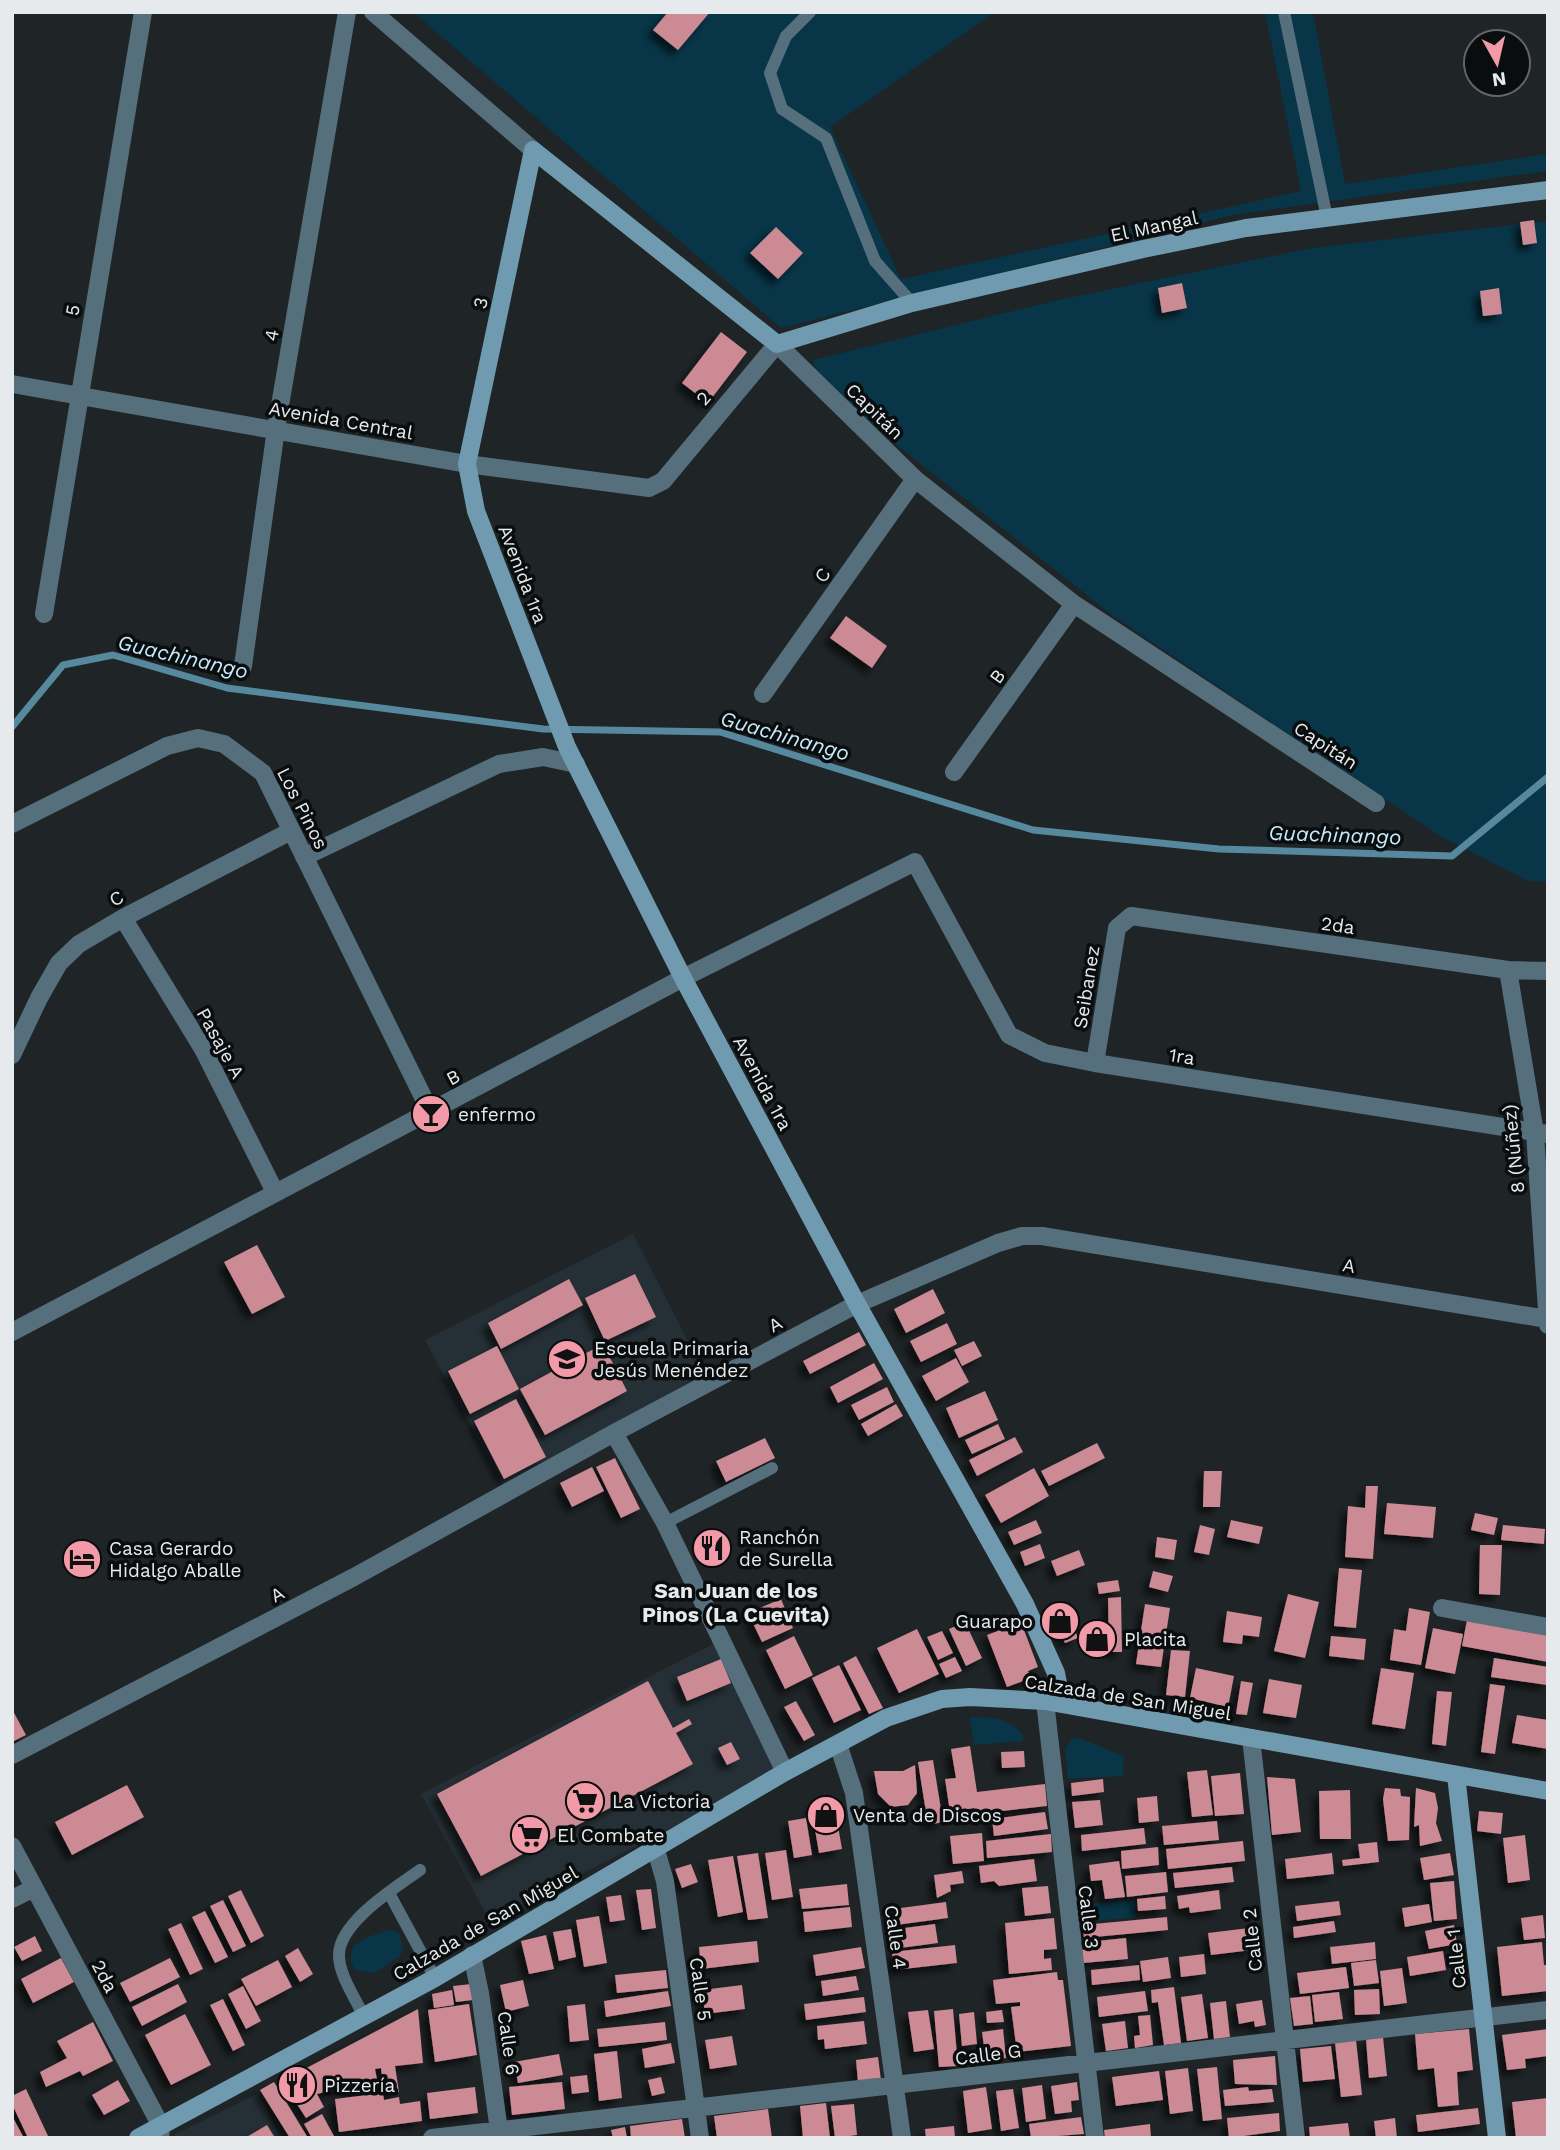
<svg xmlns="http://www.w3.org/2000/svg" width="1560" height="2150" viewBox="0 0 1560 2150" font-family="'Work Sans',sans-serif">
<style>
.built{fill:#253036}
.green{fill:#083547}
.lines{fill:none;stroke-linecap:round;stroke-linejoin:round}
.stream{stroke:#57899e;stroke-width:7}
.building{fill:#cc8a95;filter:url(#shadow)}
.lane{stroke:#556f7c;stroke-width:12}
.street{stroke:#556f7c;stroke-width:18}
.secondary{stroke:#709aaf;stroke-width:18}
.labels{text-anchor:middle;stroke-width:7;stroke-linejoin:round;paint-order:stroke}
.street-label{font-size:19px;fill:#e7eaec;stroke:#0a0d0e}
.poi-label{font-size:19px;fill:#e7eaec;stroke:#0a0d0e;text-anchor:start}
.water-label{font-size:21px;font-style:italic;fill:#c7ebfd;stroke:#0a0d0e}
.neighbourhood-label{font-size:21px;font-weight:bold;fill:#e7eaec;stroke:#0a0d0e}
</style>
<defs>
<filter id="shadow"><feDropShadow dx="-6" dy="6" stdDeviation="3.5" flood-color="#0009"/></filter>
</defs>
<rect width="100%" height="100%" fill="#1f2426"/>
<path class="built" d="M633,1234l74,144 -204,108 -78,-146z
M717,1642l65,129 -292,150 -69,-127z
M259,2093l22,45h-106v-4z"/>
<path class="green" d="M413,12h582l-165,115 71,152 400,-88 -36,-179h48l32,172 203,-30v17l-315,44 -452,113z
M1548,221v661l-20,-1 -85,-43 -331,-223 -223,-176 -74,-68 -2,-11 249,-61 250,-51z
M969,1717c21,0 43,0 55,21l-2,3 -48,4z
M1073,1738c13,0 35,13 51,18l-1,20 -55,3 -3,-31z
M1134,1900l2,17 -54,5 -1,-17z
M390,1930l9,2 4,18 -3,6 -25,17 -20,-3 -5,-10 3,-14 17,-10z"/>
<g class="lines">
<path class="stream" d="M12,727l51,-62 50,-10 114,33 316,41 177,3 313,98 186,19 233,7 96,-79"/>
</g>
<path class="building" d="M668,12h42l-32,38 -25,-20z
M1534,220l3,23 -14,2 -3,-23z
M776,227l27,26 -25,26 -28,-26z
M1182,283l5,25 -25,5 -4,-25z
M1499,288l3,26 -19,2 -3,-25z
M721,332l26,20 -39,51 -26,-20z
M846,616l41,30 -15,22 -42,-30z
M257,1245l28,52 -33,17 -28,-52z
M635,1274l21,43 -51,24 -20,-43z
M569,1279l14,26 -82,44 -13,-26z
M933,1289l12,24 -39,20 -12,-24z
M947,1323l10,21 -36,18 -11,-21z
M859,1332l7,13 -56,29 -7,-13z
M974,1341l8,15 -20,10 -8,-16z
M603,1344l24,47 -82,44 -25,-46z
M497,1346l22,43 -49,25 -22,-43z
M956,1358l13,24 -33,19 -14,-25z
M874,1363l9,16 -45,24 -8,-16z
M887,1387l7,15 -35,18 -8,-15z
M985,1391l13,29 -39,18 -13,-30z
M516,1399l30,58 -42,22 -30,-58z
M896,1404l7,12 -35,20 -7,-12z
M998,1424l7,15 -33,15 -7,-14z
M1015,1437l8,15 -46,24 -8,-16z
M765,1438l10,20 -49,24 -10,-21z
M1097,1443l8,15 -56,28 -8,-15z
M615,1458l25,51 -19,9 -25,-51z
M592,1467l12,24 -32,16 -12,-24z
M1034,1468l15,28 -48,27 -16,-28z
M1204,1471h18l-2,36h-17z
M1366,1486h12l-5,73 -28,-2 3,-51 17,2z
M1387,1503l49,4 -3,31 -49,-4z
M1475,1513l23,5 -4,17 -23,-5z
M1036,1520l6,13 -28,12 -6,-13z
M1231,1520l32,7 -4,17 -32,-7z
M1200,1525l15,4 -6,26 -15,-3z
M1503,1525l42,4 -1,15 -43,-4z
M1157,1537l20,3 -3,20 -19,-3z
M1040,1544l5,14 -20,8 -5,-14z
M1480,1545h22l-2,50 -21,-1z
M1079,1550l6,15 -28,11 -6,-15z
M1339,1568l23,2 -6,58 -22,-2z
M1153,1571l20,5 -5,16 -19,-5z
M1118,1580l2,11 -21,3 -2,-11z
M1288,1594l31,8 -14,56 -31,-7z
M1121,1597l1,55h-13l-1,-54z
M781,1599l12,29 -31,14 -14,-29z
M1145,1604l25,4 -9,59 -25,-3z
M1060,1605l8,17 -10,4 -8,-17z
M1409,1608l21,4 -9,53 -31,-5 4,-31 12,2z
M1227,1611l35,6 -3,20 -16,-2 -1,9 -19,-2z
M1467,1620l81,15v27l-86,-16z
M965,1622l17,36 -16,8 -17,-37z
M1021,1622l17,45 -10,4 3,7 -24,9 -20,-52z
M1072,1624l6,14 -13,5 -6,-13z
M1433,1628l30,6 -8,40 -30,-6z
M917,1629l22,45 -40,19 -22,-45z
M942,1631l11,22 -15,7 -11,-23z
M794,1636l19,39 -28,14 -19,-39z
M1331,1636l35,3 -2,21 -35,-4z
M1171,1650l19,1 -5,46 -19,-2z
M856,1656l27,52 -14,6 -26,-51z
M955,1657l7,14 -16,7 -7,-14z
M1494,1658l54,9 -1,18 -56,-8z
M721,1659l10,24 -44,18 -10,-24z
M839,1665l22,45 -27,13 -22,-45z
M1196,1668l38,8 -6,31 -38,-9z
M1381,1668l33,5 -9,56 -33,-5z
M1269,1679l33,6 -6,33 -33,-5z
M648,1681l25,47 16,-9 3,5 -16,9 17,31 -212,112 -44,-82z
M1241,1681l12,2 -6,32 -11,-1z
M1490,1684l15,2 -10,68 -14,-2z
M1437,1691l15,1 -6,54 -14,-2z
M796,1701l19,34 -11,6 -20,-34z
M12,1709l14,26 -14,7z
M1517,1715l31,5v29l-36,-6z
M731,1742l9,17 -13,6 -9,-17z
M970,1746l7,46 68,-8 2,22 -72,8 -1,-6 -24,4 -5,-33 11,-1 -5,-29z
M1024,1751l1,16 -23,1 -1,-16z
M933,1760l10,62 -15,3 -10,-63z
M915,1765l2,28 -9,12 -17,2 -13,-13 -4,-23h29z
M1207,1770l6,45 -21,2 -5,-45z
M1240,1773l4,41 -29,2 -4,-40z
M1267,1777l28,2 6,53 -29,3z
M1103,1779l1,13 -32,4 -1,-13z
M127,1785l17,32 -72,38 -17,-33z
M1385,1788l15,1 1,7 9,1 -1,43 -21,1 -5,-42z
M1416,1788l19,5 3,15 -2,15 6,18 -22,5 -1,-21 -5,2z
M1350,1790l1,49h-31l-1,-48z
M1157,1796l2,25 -20,2 -2,-25z
M1100,1800l3,25 -28,3 -3,-26z
M834,1803l8,46 -23,4 -8,-47z
M1479,1811l24,2 -2,21 -24,-3z
M1045,1812l3,17 -54,7 -2,-17z
M806,1818l6,37 -18,3 -6,-37z
M1217,1821l2,19 -55,5 -2,-19z
M1144,1828l2,16 -64,7 -1,-16z
M982,1833l2,28 -31,3 -3,-28z
M1051,1834l1,18 -65,6 -1,-17z
M1525,1835l5,45 -22,3 -5,-45z
M1243,1841l2,20 -77,8 -2,-20z
M1377,1842l2,20 -36,4 -1,-6 18,-2 -2,-14z
M1158,1847l1,18 -37,4 -1,-18z
M786,1850l7,47 -21,3 -7,-47z
M758,1853l10,65 -20,2 -11,-64z
M1332,1853l2,21 -47,5 -2,-20z
M1450,1853l4,22 -30,5 -4,-22z
M733,1856l10,56 -25,5 -10,-57z
M1034,1859l3,22 -38,5 -5,-5 -13,2 -2,-17z
M1119,1861l6,36 -20,2 -3,-19 -11,1 -2,-16z
M691,1864l7,18 -16,6 -7,-19z
M1232,1867l2,15 -59,6 -2,-15z
M962,1871l2,12 -14,2 1,6 -14,7 -3,-23z
M1166,1872l2,20 -41,5 -2,-21z
M1454,1881l3,38 -23,2 -4,-38z
M847,1884l2,21 -47,4 -3,-20z
M1048,1886l3,27 -26,3 -3,-28z
M651,1889l5,39 -14,2 -6,-40z
M241,1890l23,46 -13,7 -23,-47z
M1219,1890l2,19 -31,4 -1,-6 -10,2 -2,-13z
M621,1895l4,25 -15,2 -4,-25z
M1165,1896l1,13 -28,2 -1,-12z
M223,1900l23,46 -13,6 -23,-46z
M1339,1901l2,14 -44,6 -2,-15z
M946,1902l2,16 -52,7 -3,-16z
M1429,1904l3,18 -27,5 -3,-19z
M850,1907l2,20 -47,5 -2,-20z
M205,1911l23,46 -13,6 -23,-46z
M1543,1915l2,23 -21,2 -3,-22z
M599,1916l8,47 -23,4 -8,-47z
M1167,1917l1,13 -84,8 -1,-13z
M1054,1918l3,31 -13,1v9l7,-1 1,12 -43,4 -4,-51z
M1334,1921l2,11 -42,6 -1,-11z
M181,1923l22,46 -13,6 -22,-46z
M935,1924l3,19 -38,5 -3,-19z
M1454,1925l3,19 -28,5 -4,-18z
M1249,1928l3,22 -41,5 -3,-22z
M571,1929l5,28 -17,4 -6,-29z
M546,1935l8,34 -25,5 -8,-33z
M35,1936l7,15 -20,10 -8,-14z
M1126,1938l2,21 -45,4 -1,-13 6,-1 -1,-7z
M757,1941l2,21 -58,7 -2,-22z
M1375,1942l1,17 -44,5 -2,-17z
M1542,1942l2,23h4v26l-46,5 -5,-49z
M955,1945l2,18 -63,7 -2,-18z
M861,1947l4,21 -49,8 -3,-21z
M298,1948l15,26 -13,8 -15,-26z
M1443,1951l3,19 -36,6 -3,-19z
M1204,1954l2,20 -25,3 -2,-20z
M1168,1957l3,21 -28,4 -3,-21z
M61,1958l13,24 -41,21 -12,-24z
M170,1958l10,19 -50,25 -10,-19z
M278,1960l14,27 -36,19 -15,-27z
M1376,1960l3,23 -25,3 -3,-23z
M1139,1965l1,15 -48,5 -1,-15z
M1346,1967l3,21 -49,6 -3,-21z
M1402,1968l5,35 -23,3 -4,-35z
M666,1970l2,18 -51,5 -2,-18z
M1057,1972l1,8h5l8,66 -54,6 -6,-45 9,-1v-4l-24,2 -3,-24z
M856,1976l3,14 -36,6 -2,-15z
M523,1980l6,26 -23,6 -6,-27z
M178,1984l9,18 -45,24 -10,-19z
M471,1984l2,16 -17,2 -3,-16z
M742,1985l3,24 -40,5 -3,-24z
M243,1986l18,35 -15,8 -18,-35z
M1174,1987l7,56 -17,2 -6,-43 -6,1 -1,-13z
M1379,1989l1,25 -25,1 -1,-25z
M452,1990l2,15 -20,3 -2,-14z
M668,1991l3,15 -65,11 -2,-16z
M1145,1991l3,20 -49,6 -2,-20z
M1339,1992l4,27 -28,3 -3,-27z
M1202,1994l6,44 -21,3 -6,-44z
M1310,1996l3,28 -19,2 -4,-28z
M864,1997l2,15 -60,8 -2,-16z
M223,1999l22,46 -12,6 -23,-46z
M1262,2000l4,25 -11,2 -1,-6 -15,3 -3,-20z
M1226,2001l4,36 -16,2 -4,-36z
M469,2004l8,51 -42,7 -7,-52z
M585,2004l4,36 -19,2 -3,-36z
M418,2009l5,54 -28,3 4,26 -15,1 -3,-25 -6,1 3,16 -27,9 -1,-8 -33,8 7,13 -18,11 -24,-37z
M953,2009l5,57 -19,1 -5,-56z
M928,2010l6,39 -20,3 -6,-40z
M1002,2010l2,12 -17,1 -1,-11z
M974,2012l3,32 -15,2 -3,-32z
M185,2014l26,51 -40,20 -26,-50z
M1150,2015l3,30 -18,3 -1,-12 6,-1 -2,-19z
M864,2021l3,23 -42,5 -1,-10 -6,1 -1,-14z
M1125,2021l3,27 -22,3 -4,-27z
M93,2022l20,39 -30,15 -3,-5 -34,16 -6,-15 27,-14 -10,-17z
M665,2022l2,18 -68,7 -2,-18z
M1003,2029l3,29 -20,3 -4,-29z
M1469,2029l4,41 -16,2 2,33 -21,2 -4,-39 -16,2 -3,-36z
M1548,2029v27l-23,3 1,9 -19,2 -5,-35z
M732,2036l5,29 -27,4 -5,-29z
M1383,2037l4,39 -18,2 -3,-39z
M1356,2040l6,55 -21,2 -6,-54z
M671,2043l4,20 -30,5 -3,-19z
M1331,2046l4,33 -32,3 -3,-33z
M617,2051l5,47 -23,3 -5,-47z
M559,2054l4,21 -45,8 -4,-21z
M1275,2056l2,29 -42,-1 -2,-24z
M878,2057l3,23 -23,2 -2,-22z
M1217,2067l5,52 -19,2 -6,-52z
M1188,2068l5,43 -23,3 -5,-43z
M1159,2071l4,29 -47,6 -4,-29z
M587,2075l2,17 -17,2 -2,-17z
M661,2077l4,16 -13,3 -4,-16z
M118,2080l12,21 -26,14 -12,-20z
M274,2082l34,56h-18l-30,-48z
M562,2082l3,27 -53,6 -3,-28z
M1077,2082l2,18 -8,1 1,11 -17,2 -4,-28z
M1042,2085l4,34 -20,3 -4,-34z
M475,2087l3,26 -48,6 -3,-26z
M986,2087l6,42 -24,4 -5,-42z
M1248,2087l1,4 23,-2 2,13 -49,4 -2,-16z
M26,2089l23,49h-21l-16,-34v-8z
M1013,2089l6,39 -18,3 -5,-40z
M383,2093l1,7 15,-3 1,7 20,-3 2,20 -83,11 -4,-33z
M1548,2098v38l-32,2 -4,-36z
M826,2103l4,35h-27l-3,-32z
M854,2104l3,31 -22,3 -4,-32z
M1478,2108l2,16 -62,8 -2,-17z
M768,2109l4,29h-55l-3,-22z
M1279,2113l1,18 -51,7 -2,-20z
M322,2114l13,24h-23l-8,-14z
M12,2116l12,22h-12z
M1081,2117l3,17 -53,4 -2,-14z
M1395,2118l2,20h-21l-2,-17z
M682,2119l3,19h-54l-1,-12z
M1348,2123l2,15h-40l-1,-11z
M1150,2124l1,14h-46l-1,-8z
M267,2125l8,13h-30z
M954,2126l1,12h-29l-1,-9z
M625,2127l2,11h-14l-2,-8z"/>
<g class="lines">
<path class="lane" d="M810,12l-24,24 -16,37 12,36 44,29 49,123 37,42
M1284,12l43,206
M665,1523l107,-55
M389,1893l46,85
M364,2017c-8,-18 -25,-42 -25,-61 -1,-33 56,-68 81,-86"/>
<path class="street" d="M373,12l160,138
M12,384l455,80 182,24 14,-7 114,-137 138,135 159,125 302,199
M44,614l99,-602
M243,666l33,-237 71,-417
M763,694l152,-215
M954,772l120,-168
M12,824l155,-78 31,-8 26,6 39,29 168,340
M304,857l195,-93 44,-7 33,7
M123,918l80,131 72,143
M1508,970l27,163 13,192
M12,1055l27,-57 20,-35 20,-19 44,-26 168,-87
M1095,1063l22,-135 14,-12 377,54 40,1
M12,1332l671,-354 232,-116 94,173 36,18 50,10 453,71
M614,1433l51,90 120,249
M1442,1608l106,19
M1045,1701l50,437
M1251,1738l45,400
M838,1744l16,49 48,345
M12,1755l342,-178 260,-144 243,-129 141,-61 24,-7h20l505,83
M12,1846l149,280 -1,12
M655,1847l10,34 35,257
M12,1899l22,-11
M472,1955l8,38 20,145
M432,2138l1116,-128"/>
<path class="secondary" d="M1062,1704l-6,-31 -31,-69 -168,-300 -174,-326 -116,-231 -91,-236 -9,-47 66,-314 244,194 135,-41 231,-54 103,-21 302,-38
M1456,1775l41,363
M138,2138l297,-160 350,-206 101,-54 56,-19 28,-2 75,4 503,90"/>
</g>
<defs>
<g id="bar-disc" transform="scale(2.0125)"><circle r="9.5" fill="#f39aa9" stroke="#0a0d0e"/><path d="M-6-5H6L.8 .8V4.5H3.5V6h-7V4.5H-.8V.8Z" fill="#111"/></g>
<g id="school-disc" transform="scale(2.0125)"><circle r="9.5" fill="#f39aa9" stroke="#0a0d0e"/><path d="M0-5L7-2L0 1L-7-2ZM-4 1L0 2.5L4 1V4Q0 6-4 4Z" fill="#111"/></g>
<g id="restaurant-disc" transform="scale(2.0125)"><circle r="9.5" fill="#f39aa9" stroke="#0a0d0e"/><path d="M-5-6h1v4h1v-4h1v4h1v-4h1v5L-1.5 .5V6h-2V.5L-5-1ZM5-6V6H3V1.5H1.5Q1.5-4 5-6Z" fill="#111"/></g>
<g id="hotel-disc" transform="scale(2.0125)"><circle r="9.5" fill="#f39aa9" stroke="#0a0d0e"/><path d="M-6-4.5h1.5V1H6V5H4.5V3h-9V5H-6ZM-4 0a1.8 1.8 0 1 1 3.6 0ZM.5 0V-2.5h3Q6-2.5 6 0Z" fill="#111"/></g>
<g id="shop-disc" transform="scale(2.0125)"><circle r="9.5" fill="#f39aa9" stroke="#0a0d0e"/><path d="M-5-2.5h2.3a2.7 3.5 0 0 1 5.4 0H5L5.5 6h-11ZM-1.5-2.5h3a1.5 2.3 0 0 0-3 0Z" fill="#111"/></g>
<g id="supermarket-disc" transform="scale(2.0125)"><circle r="9.5" fill="#f39aa9" stroke="#0a0d0e"/><path d="M-6-5.5h2.5l.6 2H6L4.5 2H-2.5L-4.4-4H-6ZM-1.5 3.2a1.3 1.3 0 1 0 .1 0ZM3 3.2a1.3 1.3 0 1 0 .1 0Z" fill="#111"/></g>
</defs>
<g fill-rule="evenodd">
<use href="#bar-disc" x="431" y="1114"/>
<use href="#school-disc" x="567" y="1359"/>
<use href="#restaurant-disc" x="712" y="1548"/>
<use href="#hotel-disc" x="82" y="1559"/>
<use href="#shop-disc" x="1060" y="1621"/>
<use href="#shop-disc" x="1097" y="1639"/>
<use href="#supermarket-disc" x="585" y="1801"/>
<use href="#shop-disc" x="826" y="1815"/>
<use href="#supermarket-disc" x="530" y="1835"/>
<use href="#restaurant-disc" x="297" y="2085"/>
</g>
<g class="labels">
<g class="street-label">
<text transform="translate(1154 226) rotate(-12)" y="7">El Mangal</text>
<text transform="translate(480 303) rotate(-78)" y="7">3</text>
<text transform="translate(72 310) rotate(-80)" y="7">5</text>
<text transform="translate(271 335) rotate(-80)" y="7">4</text>
<text transform="translate(703 398) rotate(-49)" y="7">2</text>
<text transform="translate(875 411) rotate(44)" y="7">Capitán</text>
<text transform="translate(341 420) rotate(10)" y="7">Avenida Central</text>
<text transform="translate(523 574) rotate(69)" y="7">Avenida 1ra</text>
<text transform="translate(822 575) rotate(-55)" y="7">C</text>
<text transform="translate(997 676) rotate(-54)" y="7">B</text>
<text transform="translate(1326 745) rotate(33)" y="7">Capitán</text>
<text transform="translate(303 808) rotate(63)" y="7">Los Pinos</text>
<text transform="translate(116 898) rotate(-29)" y="7">C</text>
<text transform="translate(1338 925) rotate(8)" y="7">2da</text>
<text transform="translate(1086 987) rotate(-81)" y="7">Seibanez</text>
<text transform="translate(221 1043) rotate(61)" y="7">Pasaje A</text>
<text transform="translate(1182 1056) rotate(9)" y="7">1ra</text>
<text transform="translate(453 1077) rotate(-28)" y="7">B</text>
<text transform="translate(763 1083) rotate(62)" y="7">Avenida 1ra</text>
<text transform="translate(1513 1149) rotate(-96)" y="7">8 (Núñez)</text>
<text transform="translate(1349 1265) rotate(9)" y="7">A</text>
<text transform="translate(775 1324) rotate(-28)" y="7">A</text>
<text transform="translate(277 1594) rotate(-28)" y="7">A</text>
<text transform="translate(1128 1697) rotate(9)" y="7">Calzada de San Miguel</text>
<text transform="translate(1089 1917) rotate(83)" y="7">Calle 3</text>
<text transform="translate(485 1923) rotate(-30)" y="7">Calzada de San Miguel</text>
<text transform="translate(896 1937) rotate(82)" y="7">Calle 4</text>
<text transform="translate(1252 1940) rotate(-96)" y="7">Calle 2</text>
<text transform="translate(1456 1959) rotate(-96)" y="7">Calle 1</text>
<text transform="translate(105 1976) rotate(62)" y="7">2da</text>
<text transform="translate(701 1989) rotate(82)" y="7">Calle 5</text>
<text transform="translate(509 2043) rotate(82)" y="7">Calle 6</text>
<text transform="translate(988 2054) rotate(-7)" y="7">Calle G</text>
</g>
<g class="poi-label">
<text x="458" y="1121">enfermo</text>
<text x="594" y="1355">Escuela Primaria<tspan x="594" dy="22">Jesús Menéndez</tspan></text>
<text x="739" y="1544">Ranchón<tspan x="739" dy="22">de Surella</tspan></text>
<text x="109" y="1555">Casa Gerardo<tspan x="109" dy="22">Hidalgo Aballe</tspan></text>
<text x="1033" y="1628" text-anchor="end">Guarapo</text>
<text x="1124" y="1646">Placita</text>
<text x="612" y="1808">La Victoria</text>
<text x="853" y="1822">Venta de Discos</text>
<text x="557" y="1842">El Combate</text>
<text x="324" y="2092">Pizzería</text>
</g>
<g class="water-label">
<text transform="translate(183 657) rotate(13)" y="7">Guachinango</text>
<text transform="translate(785 736) rotate(16)" y="7">Guachinango</text>
<text transform="translate(1335 835) rotate(2)" y="7">Guachinango</text>
</g>
<g class="neighbourhood-label">
<text x="736" y="1598">San Juan de los<tspan x="736" dy="24">Pinos (La Cuevita)</tspan></text>
</g>
</g>
<rect width="1560" height="2150" fill="none" stroke="#e7eaec" stroke-width="28"/>
<g transform="translate(1497 63) rotate(172)"><circle r="33" fill="#0a0d0e" stroke="#626567" stroke-width="2"/>
<path d="M0-5L12 26L0 18L-12 26Z" fill="#f39aa9"/>
<text y="-10" font-size="19" font-weight="bold" text-anchor="middle" fill="#e7eaec">N</text>
</g>
</svg>
